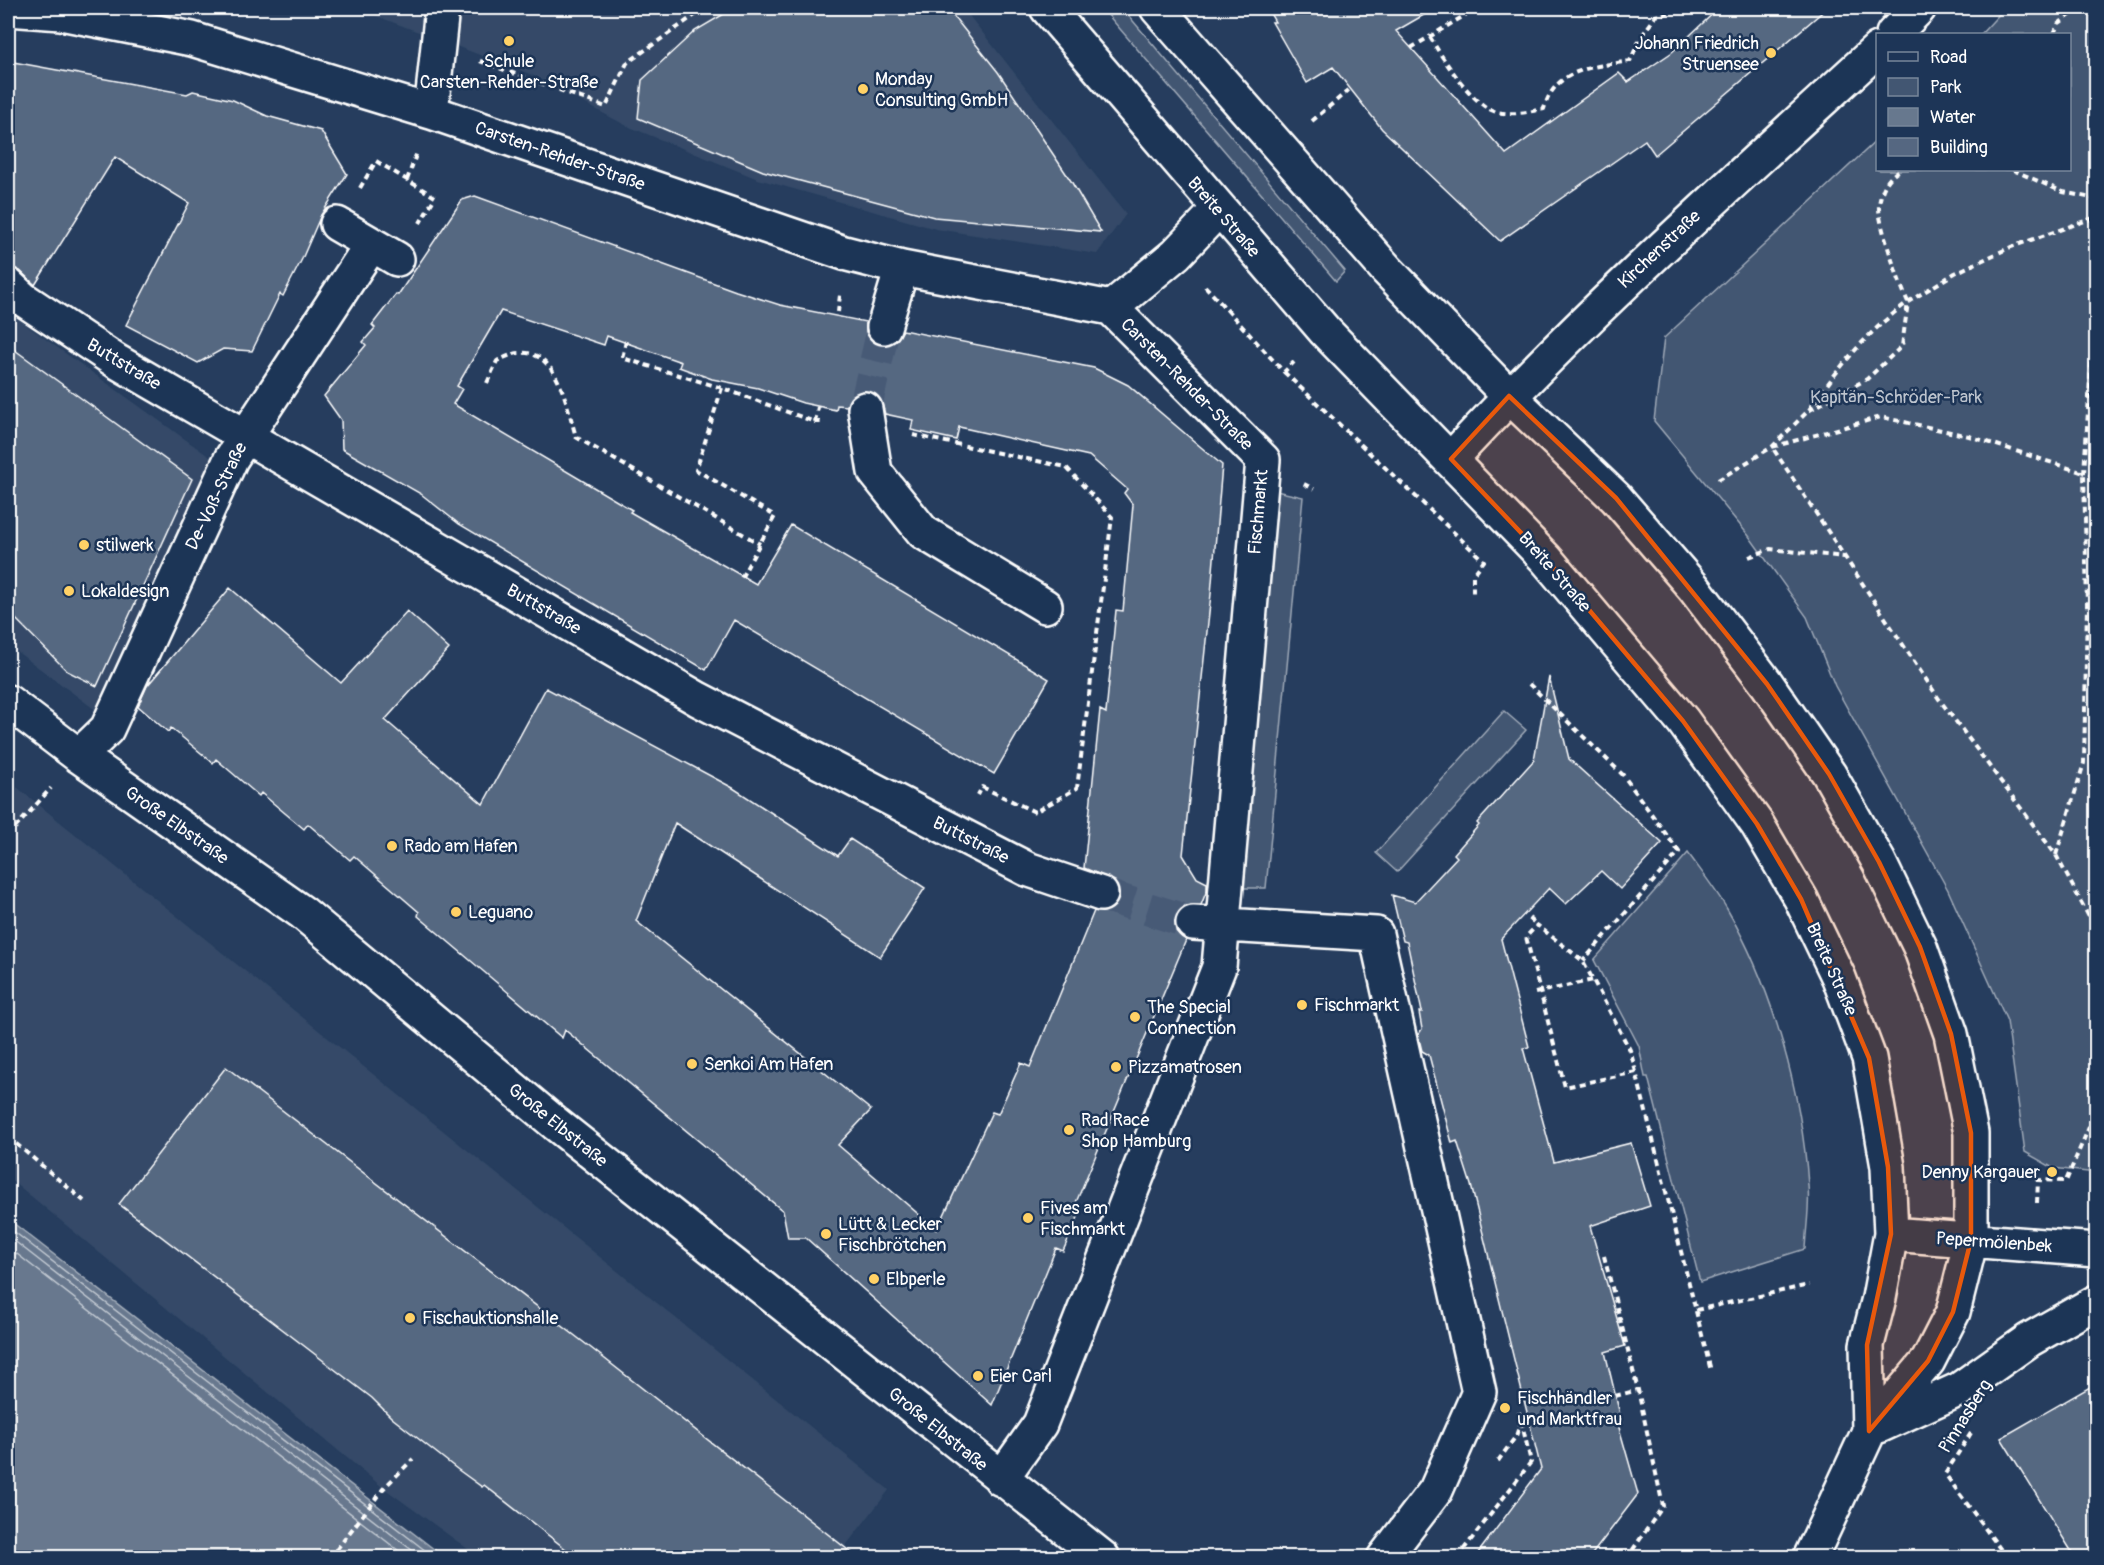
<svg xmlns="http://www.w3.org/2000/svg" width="2104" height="1565" viewBox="0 0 2104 1565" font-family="Pangolin,sans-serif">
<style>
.built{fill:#344a68}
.green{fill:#425672;stroke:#a0aab8;stroke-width:1.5}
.water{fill:#67788e;stroke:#a4aebb;stroke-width:1.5}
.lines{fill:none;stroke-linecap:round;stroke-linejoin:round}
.shore{stroke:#c2c9d2;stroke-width:1.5}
.building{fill:#556781;stroke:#fff;stroke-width:1.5}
.minor-tunnel{stroke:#475a76;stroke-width:33;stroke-dasharray:33 16;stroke-linecap:butt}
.minor-casing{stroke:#fff;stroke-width:38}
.major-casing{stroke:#fff;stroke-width:38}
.path{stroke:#fff;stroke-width:4;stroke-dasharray:6 4.5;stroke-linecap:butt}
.minor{stroke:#1d3557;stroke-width:33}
.major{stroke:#1d3557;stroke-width:33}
.marked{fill:#e8590c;fill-opacity:0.2;stroke:#e8590c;stroke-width:4.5;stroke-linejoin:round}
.poi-dot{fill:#ffd166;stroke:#1d3557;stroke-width:2}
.labels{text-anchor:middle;stroke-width:5;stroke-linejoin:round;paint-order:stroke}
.poi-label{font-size:18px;fill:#fff;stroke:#1d3557;text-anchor:start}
.street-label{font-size:18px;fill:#fff;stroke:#1d3557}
.park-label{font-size:18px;fill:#bdc4ce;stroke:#1d3557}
</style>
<rect width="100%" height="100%" fill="#263d5e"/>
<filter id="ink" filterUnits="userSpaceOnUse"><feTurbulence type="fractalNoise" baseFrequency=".0167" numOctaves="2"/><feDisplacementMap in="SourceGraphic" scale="12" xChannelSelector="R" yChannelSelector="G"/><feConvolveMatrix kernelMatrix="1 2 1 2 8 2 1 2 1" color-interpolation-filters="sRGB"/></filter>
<g filter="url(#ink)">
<path class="built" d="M355,8h608l163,206 -29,40 -161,-25 -178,-50 -131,-53 -97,-52z
M8,309l18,16 188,135 -113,254 -93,-69z
M8,780l881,710 -52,67h-358l-98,-71 -373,-309z"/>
<path class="green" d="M1102,8h20l223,263 -9,10z
M2005,8h91v1165l-43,-5 -28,-16 -18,-131 -59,-131 -113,-204 -28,-69 -58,-81 -95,-115 10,-83 213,-198 1,30h192v-136h-89z
M1276,491l27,6 -37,391h-29z
M1504,711l22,19 -129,142 -21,-19z
M1688,853c13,18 28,37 39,56 46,79 75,185 81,276 2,21 -2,43 -3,64l-105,33 -52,-205h-3l-6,-31 -45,-86z"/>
<path class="water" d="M8,1219l436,338h-436z"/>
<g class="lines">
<path class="shore" d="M8,1227l427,331
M8,1236l414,322
M8,1247l400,311"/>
</g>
<path class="building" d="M734,8h213l51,64 73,109 30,51 -167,-15 -171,-46 -125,-53 4,-38 53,-49z
M1267,8h169l-40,23 110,123 113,-81 9,9 43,-29 48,-45h108l-172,147 -10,-15 -145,101 -118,-112 -49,-62 -26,16 -35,-61h3z
M8,61l179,33 6,-3 40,9 34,16 54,15 26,43 -26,41 -19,44 -19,37 -3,-2 -28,57 -29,-2 -25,14 -72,-38 63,-122 -74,-46 -80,128 -15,-14 -12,-4z
M475,196l261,95 44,14 86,17v10l4,7 9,6h9l8,-4 7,-11 191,38 34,17 94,80 -11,129 -28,261 14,23 10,5v7l-6,15 -16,1 -8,7 -3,9 2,9 10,9 -114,272 7,3 -16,36 -7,-3 -64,157 -186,-167h-18l-5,-27 -218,-181 -3,8 -144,-122 1,-4 -65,-56 -4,4 -42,-36 -4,5 -43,-36 -2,3 -43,-37 -3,4 -42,-35 -3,4 -30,-26 9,-20 83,-98 111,95 66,-72 42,38 -64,71 98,84 63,-116 187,100 105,68 12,-17 75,49 -45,69 -205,-134 -39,98 235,189 -33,35 99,85 55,-118 6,2 23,-51 9,4 64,-156 11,1 9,-4 5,-9v-9l-4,-9 -31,-13 16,-158 6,3 10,-103 7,1 10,-106 -9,-12 3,-4 -38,-33 -130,-29 -3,13 -45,-10 2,-10 -28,-6 -5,-16 -9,-7h-10l-7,3 -7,12 -10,-1 -1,5 -33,-7 -45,-15 -46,-9 -33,-12 2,-5 -74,-26 -3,9 -103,-34 -44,75 5,3 -9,15 179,106 -2,2 126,72 35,-59 258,154 -55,95 -260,-154 -28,50 -247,-146 -38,-30 -79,-45 -1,-29 -17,-24 42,-51 -3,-3 12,-14 -3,-3 24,-31 2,1 64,-95z
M8,345l184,134 -95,207 -30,-15 -59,-60z
M1549,677l20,82 93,84 -42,46 -19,-18 -35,33 -17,-16 -48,51 28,108 -6,1 31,114 77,-19 19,63 -60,20 35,120 -20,6 17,71 -4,1 20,70 -48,63h-115l66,-88 -70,-284 -14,-44 -5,2 -23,-88 -7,-4 -4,-16 4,-6 -3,-17h3l-15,-70 -4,-1 -11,-46 23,7 42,-45 -3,-3 25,-29 -2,-2 57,-63z
M226,1067l365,281 266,209h-281l-92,-72 -2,2 -25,-18 -65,-51 -20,-20 -253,-194z
M2097,1383v174h-22l-74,-119z"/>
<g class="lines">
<path class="minor-tunnel" d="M865,409l19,-82
M1101,894l92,29"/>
<g class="minor-casing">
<path id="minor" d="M8,9l53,4 131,26 239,73 413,141 58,15 209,40 152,152 -44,507 -179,457 -39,55
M1893,34l26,-26
M431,112l11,-104
M337,224l60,35
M8,285l15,14 93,62 582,338 329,170 74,25
M1111,308l65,-54 42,-44
M884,327l18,-59
M865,409l10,63 48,60 122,74
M1451,459c134,-145 281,-276 427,-410
M8,702l71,54 224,157 253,211 547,434
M79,756l28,-27 124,-270 140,-214
M1193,923l183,11 103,458 -43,98 -52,68"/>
</g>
<g class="major-casing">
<path id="major" d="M1047,8l278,323 221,228 137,162 74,103 44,75 38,79 30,80 19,109 3,67 -12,64 -12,47 2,86
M1157,8l230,262 122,126 107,102 78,90 73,96 62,90 50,88 41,85 31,87 20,99v107l-18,72 -25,49 -59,70 -59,127
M1891,1234l205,16
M1879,1426l81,-37 69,-49 67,-38"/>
</g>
<path class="path" d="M2054,34l4,-10 22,-16
M1430,37c12,21 38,60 59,72 15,8 39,3 55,0 11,-41 49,-42 86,-48l11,-24 15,-21 30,-8
M1411,48l66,-40
M480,61l126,46 21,-44 78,-55
M1312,121l38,-32
M2013,170l50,22 33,7
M407,180l10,-28
M360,188l16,-27 59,36 -15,26
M1205,286l79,86 10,-10
M2096,289l-12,184 12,3
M838,312l2,-17
M626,341l-4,17 100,30 93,34h8
M1284,372l200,189 -11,14v21
M487,383l10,-22c7,-3 16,-8 23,-8 38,-4 48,57 56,84l184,107
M722,388l-26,82 79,46 -34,62
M1809,410c31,-44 55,-75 99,-108 -8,-17 -31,-81 -29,-98 3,-16 8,-26 21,-34
M815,422l3,-15
M913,435l153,32 46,50 -35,271 -42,24 -53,-25 -4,8
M1718,480l54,-33 36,-36 59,-32 35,-33 6,-44 47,-29 56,-26 85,-30
M1304,484l10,5
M1749,557l21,-8 74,8
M1529,684l94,91 56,77 -96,109
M8,836l43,-48
M2056,855l28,-92 3,-158 -3,-132 -115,-37 -88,-19 -109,30 167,252 117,156 40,75
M1529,918l8,7
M1535,993l58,-13
M1636,1072l-71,15 -39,-150 11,-12 46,36 47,89 6,22 75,299
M8,1137l76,64
M2037,1203l1,-23 28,1 30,-70
M1604,1256l34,134 25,116 -36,52
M1696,1310l113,-25
M1615,1396l23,-6
M1519,1412l2,8 8,-2
M1971,1433l-26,41 62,84
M1498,1461l18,-25 5,-15
M330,1558l53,-69 30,-30
M1457,1558l74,-96 -10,-42"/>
<use href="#minor" class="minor"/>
<use href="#major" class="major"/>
</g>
</g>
<path class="marked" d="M1509,396l107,102 151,186 62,90 50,88 41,85 31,87 20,99v107l-18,72 -25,49 -59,70 -2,-86 24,-111 -3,-67 -19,-109 -68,-159 -44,-75 -74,-103 -137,-162 -95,-100z"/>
<g class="poi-dot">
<circle cx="509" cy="41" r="6"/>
<circle cx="1771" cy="53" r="6"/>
<circle cx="863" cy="89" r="6"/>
<circle cx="84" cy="545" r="6"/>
<circle cx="69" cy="591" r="6"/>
<circle cx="392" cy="846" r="6"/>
<circle cx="456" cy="912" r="6"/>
<circle cx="1302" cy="1005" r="6"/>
<circle cx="1135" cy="1017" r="6"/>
<circle cx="692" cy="1064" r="6"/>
<circle cx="1116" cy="1067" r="6"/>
<circle cx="1069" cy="1130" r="6"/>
<circle cx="2052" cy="1172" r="6"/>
<circle cx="1028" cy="1218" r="6"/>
<circle cx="826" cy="1234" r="6"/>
<circle cx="874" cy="1279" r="6"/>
<circle cx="410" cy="1318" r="6"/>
<circle cx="978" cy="1376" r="6"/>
<circle cx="1505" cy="1408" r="6"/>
</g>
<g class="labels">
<g class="poi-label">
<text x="1759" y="49" text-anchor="end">Johann Friedrich<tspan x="1759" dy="21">Struensee</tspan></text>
<text x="509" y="67" text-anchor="middle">Schule<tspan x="509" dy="21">Carsten-Rehder-Straße</tspan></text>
<text x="875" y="85">Monday<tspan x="875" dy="21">Consulting GmbH</tspan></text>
<text x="96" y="551">stilwerk</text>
<text x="81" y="597">Lokaldesign</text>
<text x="404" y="852">Rado am Hafen</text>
<text x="468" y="918">Leguano</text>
<text x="1314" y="1011">Fischmarkt</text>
<text x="1147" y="1013">The Special<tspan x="1147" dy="21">Connection</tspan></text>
<text x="704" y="1070">Senkoi Am Hafen</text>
<text x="1128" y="1073">Pizzamatrosen</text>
<text x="1081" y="1126">Rad Race<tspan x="1081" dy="21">Shop Hamburg</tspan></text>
<text x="2040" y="1178" text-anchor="end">Denny Kargauer</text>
<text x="1040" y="1214">Fives am<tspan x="1040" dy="21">Fischmarkt</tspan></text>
<text x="838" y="1230">Lütt &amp; Lecker<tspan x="838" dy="21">Fischbrötchen</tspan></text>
<text x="886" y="1285">Elbperle</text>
<text x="422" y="1324">Fischauktionshalle</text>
<text x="990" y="1382">Eier Carl</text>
<text x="1517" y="1404">Fischhändler<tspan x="1517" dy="21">und Marktfrau</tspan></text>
</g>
<g class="street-label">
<text transform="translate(560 156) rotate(19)" y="6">Carsten-Rehder-Straße</text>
<text transform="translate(1224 217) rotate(49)" y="6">Breite Straße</text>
<text transform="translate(1659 249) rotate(-43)" y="6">Kirchenstraße</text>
<text transform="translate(124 364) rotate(31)" y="6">Buttstraße</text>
<text transform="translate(1187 384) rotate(45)" y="6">Carsten-Rehder-Straße</text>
<text transform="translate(216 496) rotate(-64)" y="6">De-Voß-Straße</text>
<text transform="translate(1258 512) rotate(-85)" y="6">Fischmarkt</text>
<text transform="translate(1555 572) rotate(49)" y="6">Breite Straße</text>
<text transform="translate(544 609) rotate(30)" y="6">Buttstraße</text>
<text transform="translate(177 825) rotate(35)" y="6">Große Elbstraße</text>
<text transform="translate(971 840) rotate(27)" y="6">Buttstraße</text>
<text transform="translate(1832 969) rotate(66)" y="6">Breite Straße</text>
<text transform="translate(558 1125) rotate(39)" y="6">Große Elbstraße</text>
<text transform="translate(1994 1242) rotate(4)" y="6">Pepermölenbek</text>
<text transform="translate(1965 1416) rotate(-58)" y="6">Pinnasberg</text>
<text transform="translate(938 1429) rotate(39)" y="6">Große Elbstraße</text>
</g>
<g class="park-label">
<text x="1896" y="403">Kapitän-Schröder-Park</text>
</g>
</g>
<rect width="2104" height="1565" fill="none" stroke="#1d3557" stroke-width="30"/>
<rect x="15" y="15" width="2074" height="1535" fill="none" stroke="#fff" stroke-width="2" filter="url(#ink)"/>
<rect x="1876" y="33" width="195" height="138" fill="#1d3557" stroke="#77869a" stroke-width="1.5"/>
<rect x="1888" y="52" width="30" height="9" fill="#1d3557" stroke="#77869a" stroke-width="1.5"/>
<text x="1930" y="63" font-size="18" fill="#ffffff">Road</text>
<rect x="1888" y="78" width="30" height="18" fill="#425672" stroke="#77869a" stroke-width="1.5"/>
<text x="1930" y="93" font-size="18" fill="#ffffff">Park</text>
<rect x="1888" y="108" width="30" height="18" fill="#67788e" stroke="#77869a" stroke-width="1.5"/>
<text x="1930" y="123" font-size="18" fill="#ffffff">Water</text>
<rect x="1888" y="138" width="30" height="18" fill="#556781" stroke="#77869a" stroke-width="1.5"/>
<text x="1930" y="153" font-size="18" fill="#ffffff">Building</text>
</svg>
